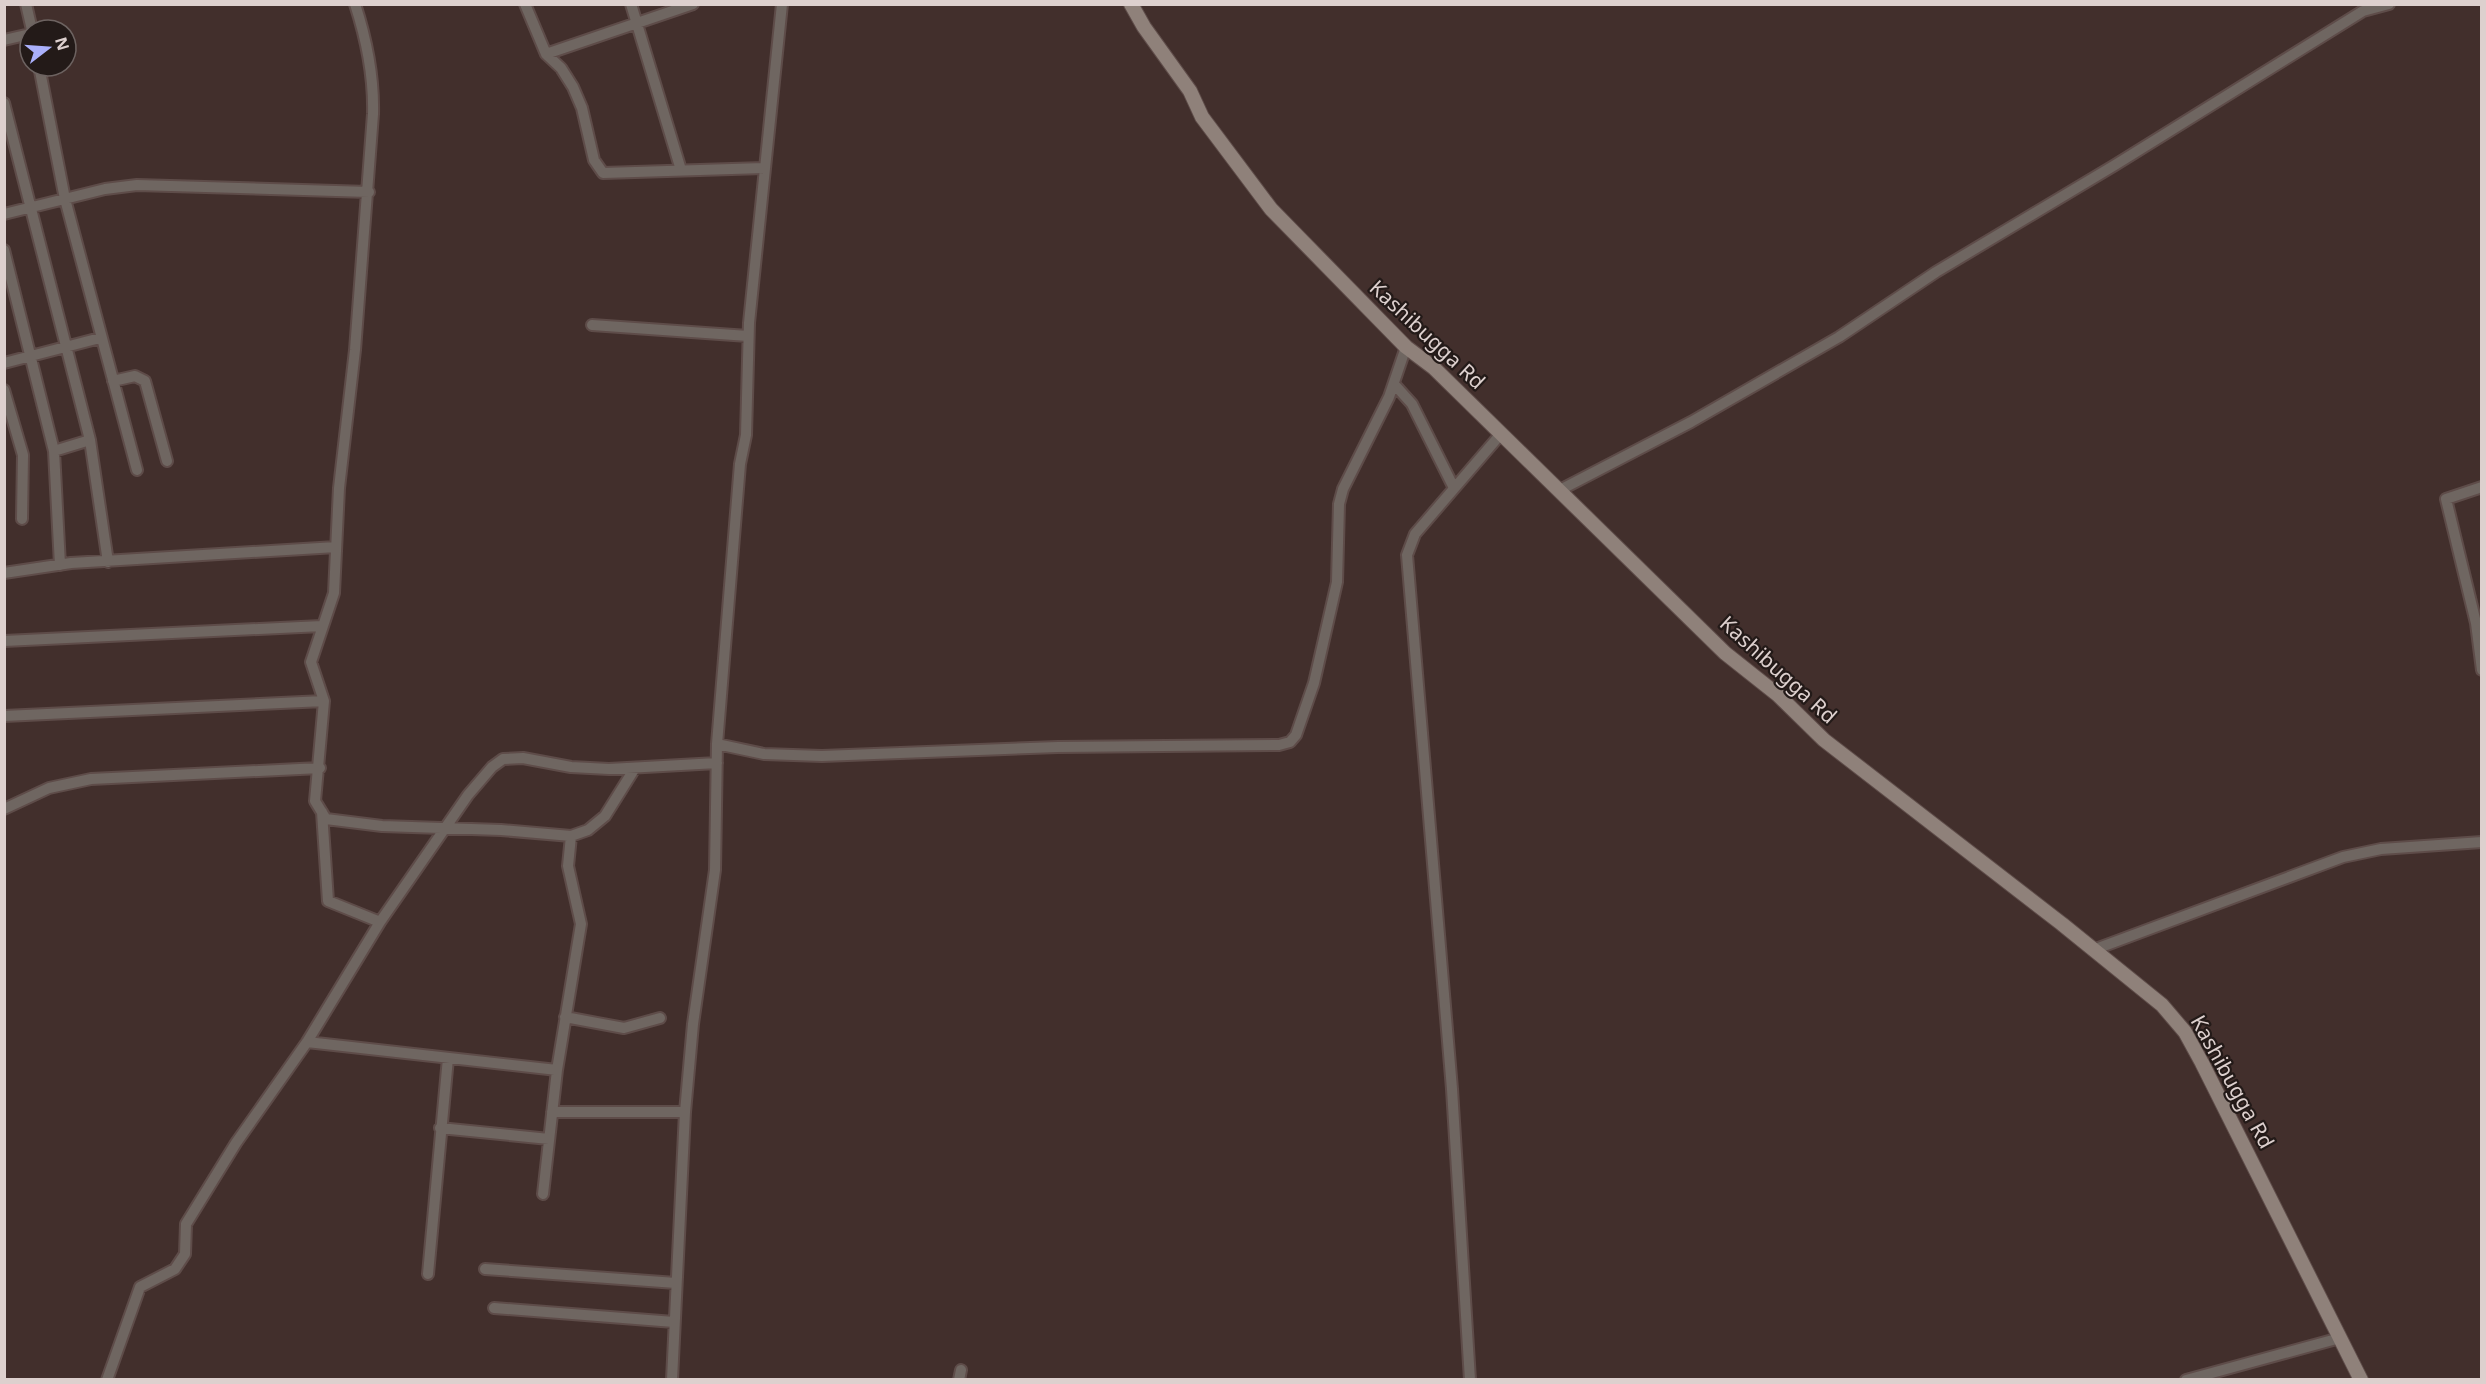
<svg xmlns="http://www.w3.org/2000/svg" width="2486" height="1384" viewBox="0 0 2486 1384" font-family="'Noto Sans',sans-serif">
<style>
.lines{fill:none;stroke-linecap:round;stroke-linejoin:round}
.street-casing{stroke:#5e4c49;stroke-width:14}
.secondary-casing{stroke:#5e4c49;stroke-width:16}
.street{stroke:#6f6661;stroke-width:10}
.secondary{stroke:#8f817a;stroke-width:14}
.labels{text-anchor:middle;stroke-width:4.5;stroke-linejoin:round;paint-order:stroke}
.street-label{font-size:21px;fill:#ddd0ce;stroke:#231a18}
</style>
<rect width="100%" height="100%" fill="#422f2c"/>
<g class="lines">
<g class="street-casing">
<path id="street" d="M26,4l6,26
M355,4c12,37 19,72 18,110l-18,236 -16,138 -5,105 -23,69 13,39 -9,100 11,18 56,7 119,4 70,6 17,-6 17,-14 30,-48
M525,4l21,50 15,14 12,19 9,21 12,52 9,13 161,-5
M631,4l50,166
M4,40l26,-6
M546,54l147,-50
M39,66l26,133 72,271
M4,103l86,337 18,122
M4,214l101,-25 32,-4 232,7
M4,250l50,201 6,114
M592,325l156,11
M4,363l96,-25
M113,381l22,-5 10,5 22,80
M1394,384l18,20 42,84
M4,390l19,65 -1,64
M54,451l36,-11
M2482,487l-36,12 30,124 6,47
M1560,490l131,-68 148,-85 97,-65 179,-107 248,-154 26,-7
M4,573l67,-10 265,-16
M4,641l318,-15
M4,716l320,-15
M717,744l47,10 58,2 236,-9 221,-2 11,-3 6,-7 18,-52 23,-101 2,-78 4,-15 46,-92 17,-50
M4,809l45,-21 42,-9 229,-11
M322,812l6,89 52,21
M2093,950l250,-93 38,-8 101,-7
M565,1017l59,11 36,-10
M307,1042l250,28
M552,1112h133
M440,1128l109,11
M543,1194l14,-124 24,-146 -13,-58 3,-30
M485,1269l191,14
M428,1274l20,-216
M494,1308l180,14
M107,1380l33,-93 35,-18 10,-15 1,-30 50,-81 71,-101 73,-120 88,-127 24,-28 11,-8 20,-1 48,9 38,2 108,-6
M672,1380l13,-268 8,-88 22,-154 2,-126 23,-280 6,-29 3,-112 33,-319
M959,1380l2,-10
M1470,1380l-18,-291 -45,-534 8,-21 85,-99
M2186,1380l154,-42"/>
</g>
<g class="secondary-casing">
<path id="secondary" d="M1131,4l13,23 46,64 12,26 69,92 135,138 28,21 291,285 53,42 46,45 238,184 100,81 23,27 17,31 159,317"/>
</g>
<use href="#street" class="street"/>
<use href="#secondary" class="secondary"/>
</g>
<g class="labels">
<g class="street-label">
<text transform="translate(1427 335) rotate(43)" y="7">Kashibugga Rd</text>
<text transform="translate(1778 670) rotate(42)" y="7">Kashibugga Rd</text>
<text transform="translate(2232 1082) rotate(61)" y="7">Kashibugga Rd</text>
</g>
</g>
<rect width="2486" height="1384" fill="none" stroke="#ddd0ce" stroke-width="12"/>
<g transform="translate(48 48) rotate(73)"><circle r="28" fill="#231a18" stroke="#6d6361" stroke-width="1.5"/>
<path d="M0-4.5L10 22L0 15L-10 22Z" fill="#aab0fb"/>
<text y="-9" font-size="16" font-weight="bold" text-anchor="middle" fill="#ddd0ce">N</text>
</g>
</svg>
